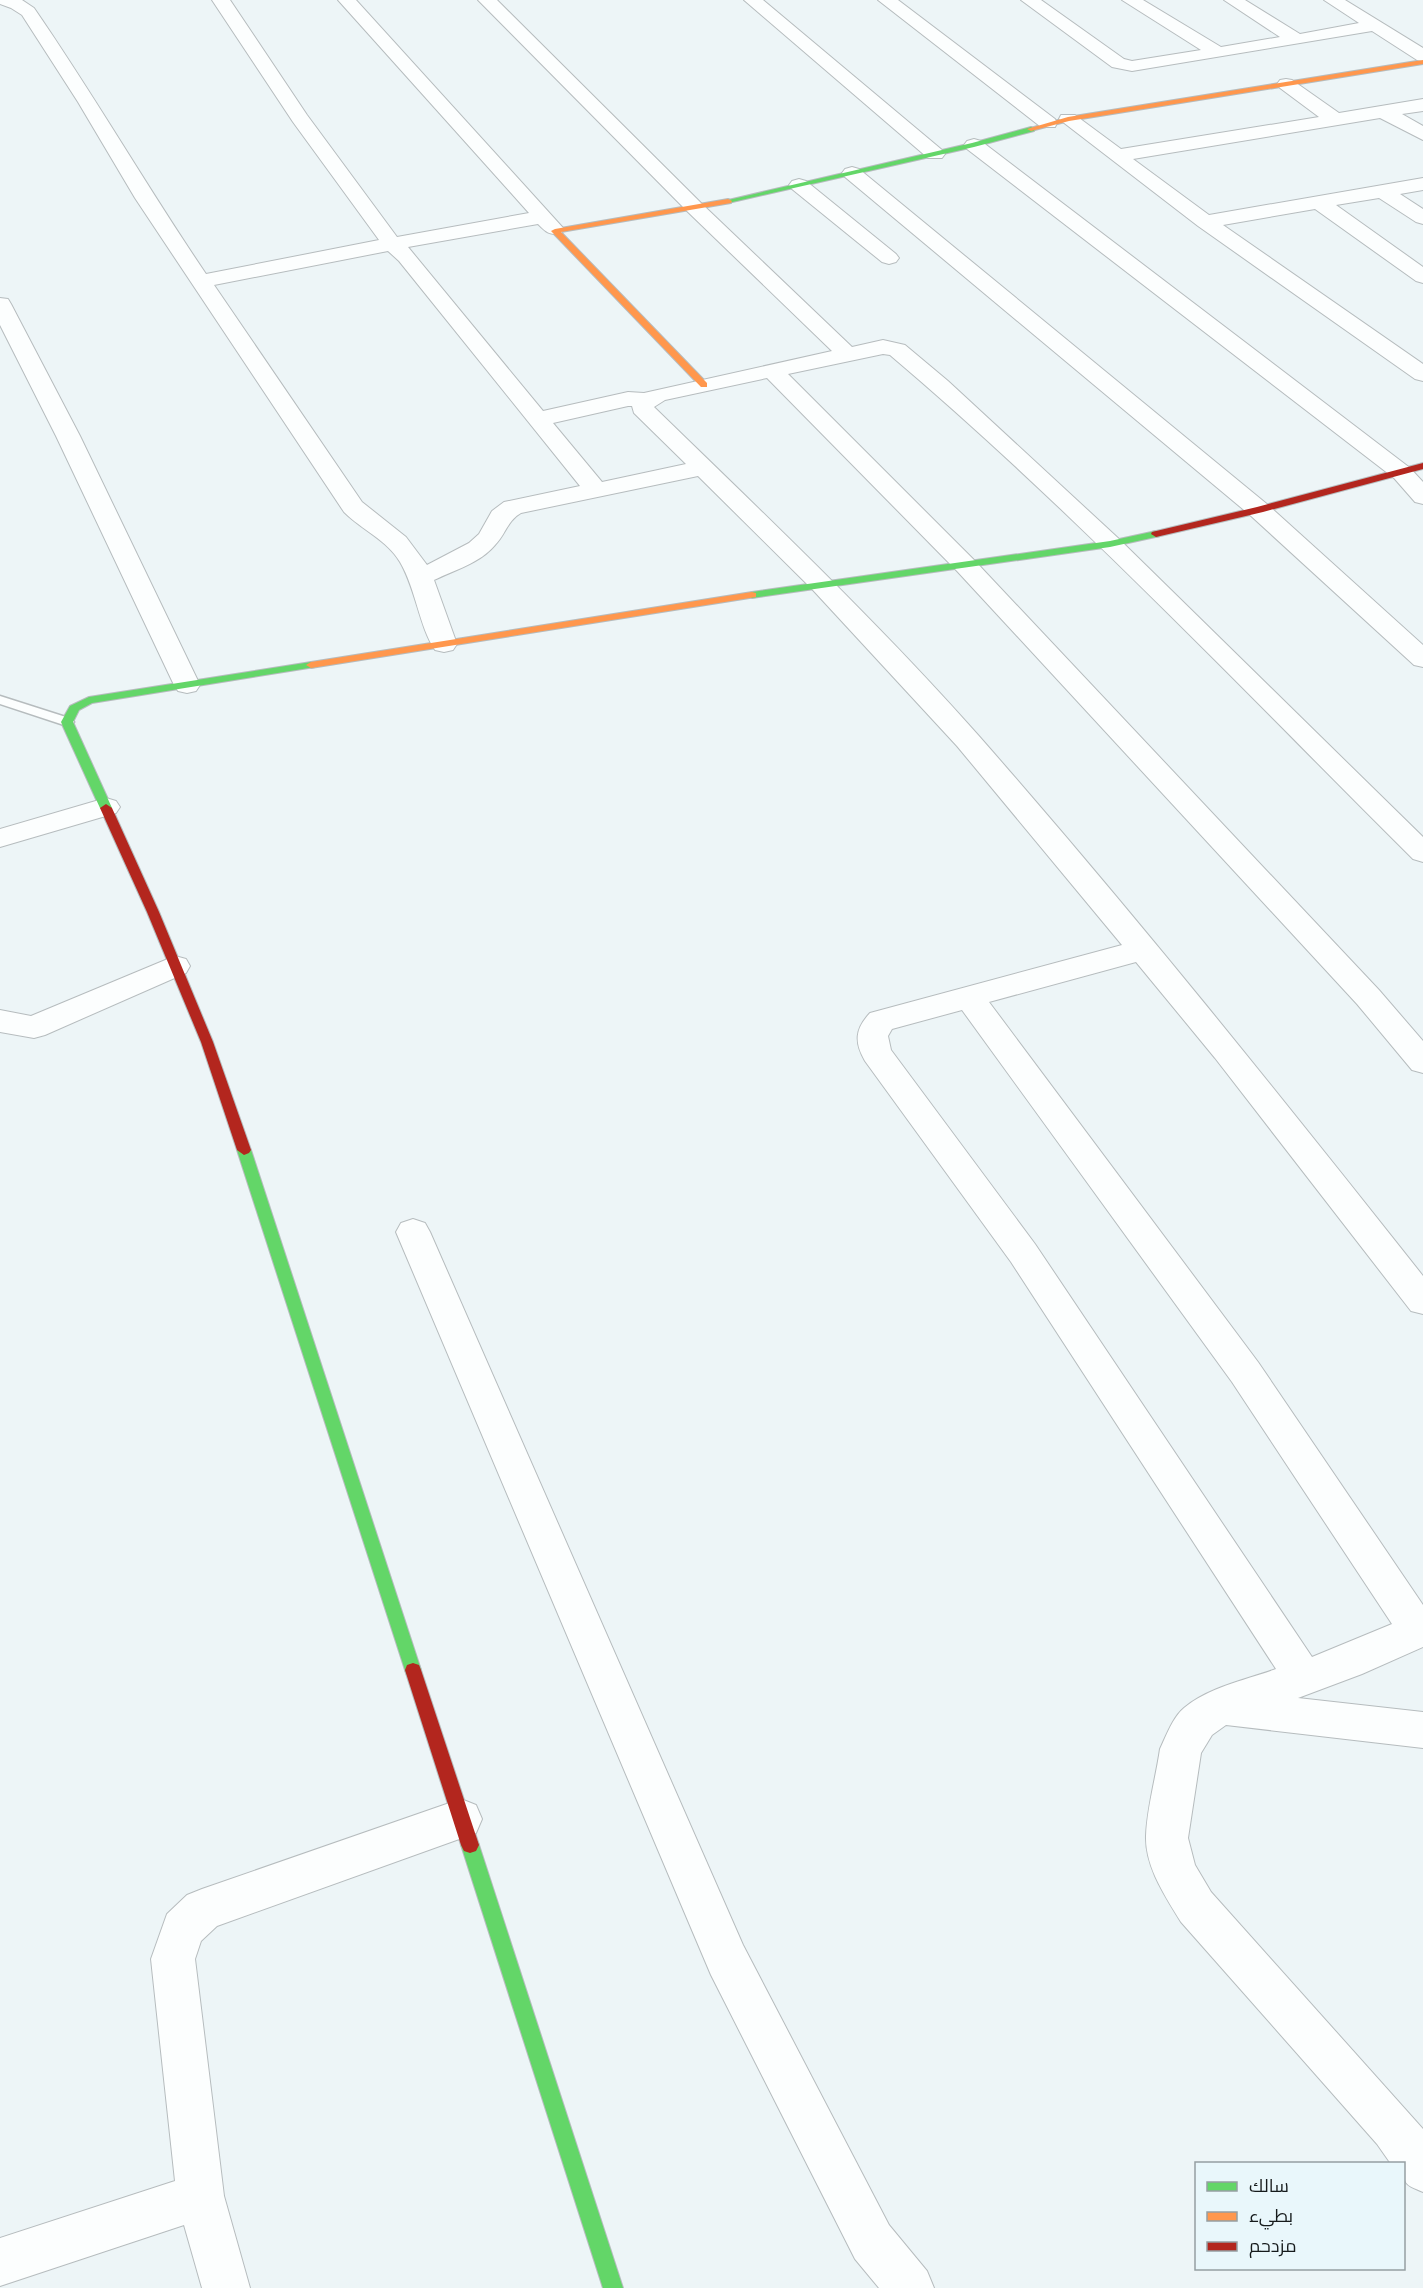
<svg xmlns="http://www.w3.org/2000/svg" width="1423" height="2288" viewBox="0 0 1423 2288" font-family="'Source Sans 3',Cairo,sans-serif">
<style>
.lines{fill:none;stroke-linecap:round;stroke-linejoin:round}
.lane-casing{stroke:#b6bcbe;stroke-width:3}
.street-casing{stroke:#b6bcbe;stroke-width:2}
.fast-casing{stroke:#b6bcbe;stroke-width:2}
.slow-casing{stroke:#b6bcbe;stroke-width:2}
.jam-casing{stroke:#b6bcbe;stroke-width:2}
.lane{fill:#fcfefe;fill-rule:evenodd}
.street{fill:#fcfefe;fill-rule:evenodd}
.fast{fill:#63d668;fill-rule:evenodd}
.slow{fill:#ff974d;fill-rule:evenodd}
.jam{fill:#b3261e;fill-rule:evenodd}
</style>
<rect width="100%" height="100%" fill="#edf5f7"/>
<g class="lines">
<g class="lane-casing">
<path id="lane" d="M0,696l72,23 2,3 -7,4 -67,-22z"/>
</g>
<g class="street-casing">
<path id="street" d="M0,0h22l12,8c60,87 113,179 172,266l173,-34 -86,-118 -81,-122h18l77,115 90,122 132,-24 -191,-213h18l208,229 -3,4c-11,3 -15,-1 -23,-9l-130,23 135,164 85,-19 16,1 188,-42 -144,-139 -210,-212h19l205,204 150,143 31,-7 22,5 43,36 171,158 304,298v25l-10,-3c-170,-169 -340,-349 -523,-504l-7,-1 -95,20 187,187 404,429 44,51v32l-11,-3 -55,-66 -400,-433 -190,-193 -102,22 -11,7c110,107 222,213 324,328 154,175 300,358 445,541v38l-12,-3 -196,-253 -79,-96 -147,40 269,360 165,243v42l-61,27 -64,24 125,14v36l-197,-23 -14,10 -11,18 -13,85 7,27 16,27 212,237v63c-19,-8 -19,-7 -19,-28h-13l-14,-20 -196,-222c-15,-25 -36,-55 -35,-86 1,-28 10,-59 14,-87 6,-13 13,-32 24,-41 25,-21 62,-28 92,-39l-265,-407 -146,-201c-11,-19 -10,-32 5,-48l252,-68 -165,-199 -145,-157 -114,-113 -177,37c-14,8 -15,21 -26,32 -15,18 -40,25 -61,35l23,64 -4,6 -9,2 -9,-2c-16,-24 -19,-61 -35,-88 -13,-22 -38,-32 -56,-50l-209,-314 -57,-96 -56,-87 -11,-7 -11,-4zM388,251l11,10 181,225 -76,16 -12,9 -13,23 -10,9 -42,22 -21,-28 -44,-35 -148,-217zM628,406h4l2,7 52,51 -84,18 -49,-59zM962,1010l270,372 160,242 -80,33 -277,-413 -144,-194 -3,-14 4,-7z
M744,0h19l179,150 3,4 -3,4h-14z
M878,0h20l157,119 2,4 -2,4h-14z
M1021,0h20l83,59 8,2 69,-11 -79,-50h21l78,47 59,-10 -56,-37h21l55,34 59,-11 -35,-23h21l78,48v13l-6,-1 -45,-29 -240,40 -20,-4z
M1286,79l6,1 47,33 84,-14v12l-21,3 21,12v14l-43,-22 -247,41 76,56 214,-37v12l-23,4 23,15v15l-7,-2 -37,-24 -43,7 87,62v16l-7,-2 -101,-72 -92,16 200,139v17l-8,-2 -217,-153 -139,-107 2,-4h14l46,34 198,-32 -39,-29 -3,-4 3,-4z
M974,139l7,2 429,327 13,14v22l-8,-2 -21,-24 -427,-329 -3,-4 3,-4z
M852,167l7,2 409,336 155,140v22l-9,-2 -164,-150 -405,-338 -3,-4 3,-4z
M799,179l7,2 90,73 3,4 -3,4 -7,2 -7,-2 -90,-73 -3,-4 3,-4z
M0,298l8,1 3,5 69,132 120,249 -4,6 -9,2 -9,-2 -4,-6 -118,-249 -56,-111z
M106,798l10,3 4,6 -4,6 -116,34v-18z
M175,956l11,3 4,7 -4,7 -141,62 -11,3 -34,-6v-22l31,6z
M413,1219l12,4 5,9 313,713 146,280 38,46 7,17h-55l-24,-29 -144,-284 -315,-743 5,-9z
M461,1799l15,6 6,14 -6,14 -259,93 -16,15 -6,18 29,237 26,92h-48l-18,-63 -184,61v-48l175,-57 -24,-222 16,-45 20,-19 15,-6z"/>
</g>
<g class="fast-casing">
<path id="fast" d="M1031,127l4,2 -1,2 -60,16 -246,56 -4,-2 248,-58z
M1156,531l4,1v4l-50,11 -358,51 -5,-3 5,-3 358,-51z
M311,662l5,3 -1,2 -223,36 -13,7 -6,12 39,86 -6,4 -6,-4 -39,-86 9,-16 19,-9z
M244,1145l7,5 170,520 -2,5 -6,2 -6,-2 -2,-5 -168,-520z
M470,1837l6,2 3,6 144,443h-20l-142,-443 3,-6z"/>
</g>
<g class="slow-casing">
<path id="slow" d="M1423,60v4l-354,57 -38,10 -4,-2 41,-12z
M728,199l4,2 -1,2 -170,29 146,151v4h-6l-150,-156 4,-2z
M752,592l4,1v4l-445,71 -5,-3 5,-3z"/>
</g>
<g class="jam-casing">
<path id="jam" d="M1423,463v6l-160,43 -107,25 -5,-3 1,-2 105,-25z
M106,804l6,4 47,104 54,130 38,108 -2,3 -5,2 -7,-5 -36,-108 -54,-130 -47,-104z
M413,1663l6,2 2,5 58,175 -3,6 -6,2 -6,-2 -3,-6 -56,-175 2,-5z"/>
</g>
<use href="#lane" class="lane"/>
<use href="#street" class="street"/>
<use href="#fast" class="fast"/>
<use href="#slow" class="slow"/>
<use href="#jam" class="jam"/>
</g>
<rect x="1195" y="2162" width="210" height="108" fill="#e9f7fb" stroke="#959fa2" stroke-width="1.5"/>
<rect x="1207" y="2182" width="30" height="9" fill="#63d668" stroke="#959fa2" stroke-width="1.5"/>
<text x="1249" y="2192" font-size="18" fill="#161b1c">سالك</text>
<rect x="1207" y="2212" width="30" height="9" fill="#ff974d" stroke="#959fa2" stroke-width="1.5"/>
<text x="1249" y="2222" font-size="18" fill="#161b1c">بطيء</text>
<rect x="1207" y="2242" width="30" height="9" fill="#b3261e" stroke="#959fa2" stroke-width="1.5"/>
<text x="1249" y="2252" font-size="18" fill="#161b1c">مزدحم</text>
</svg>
